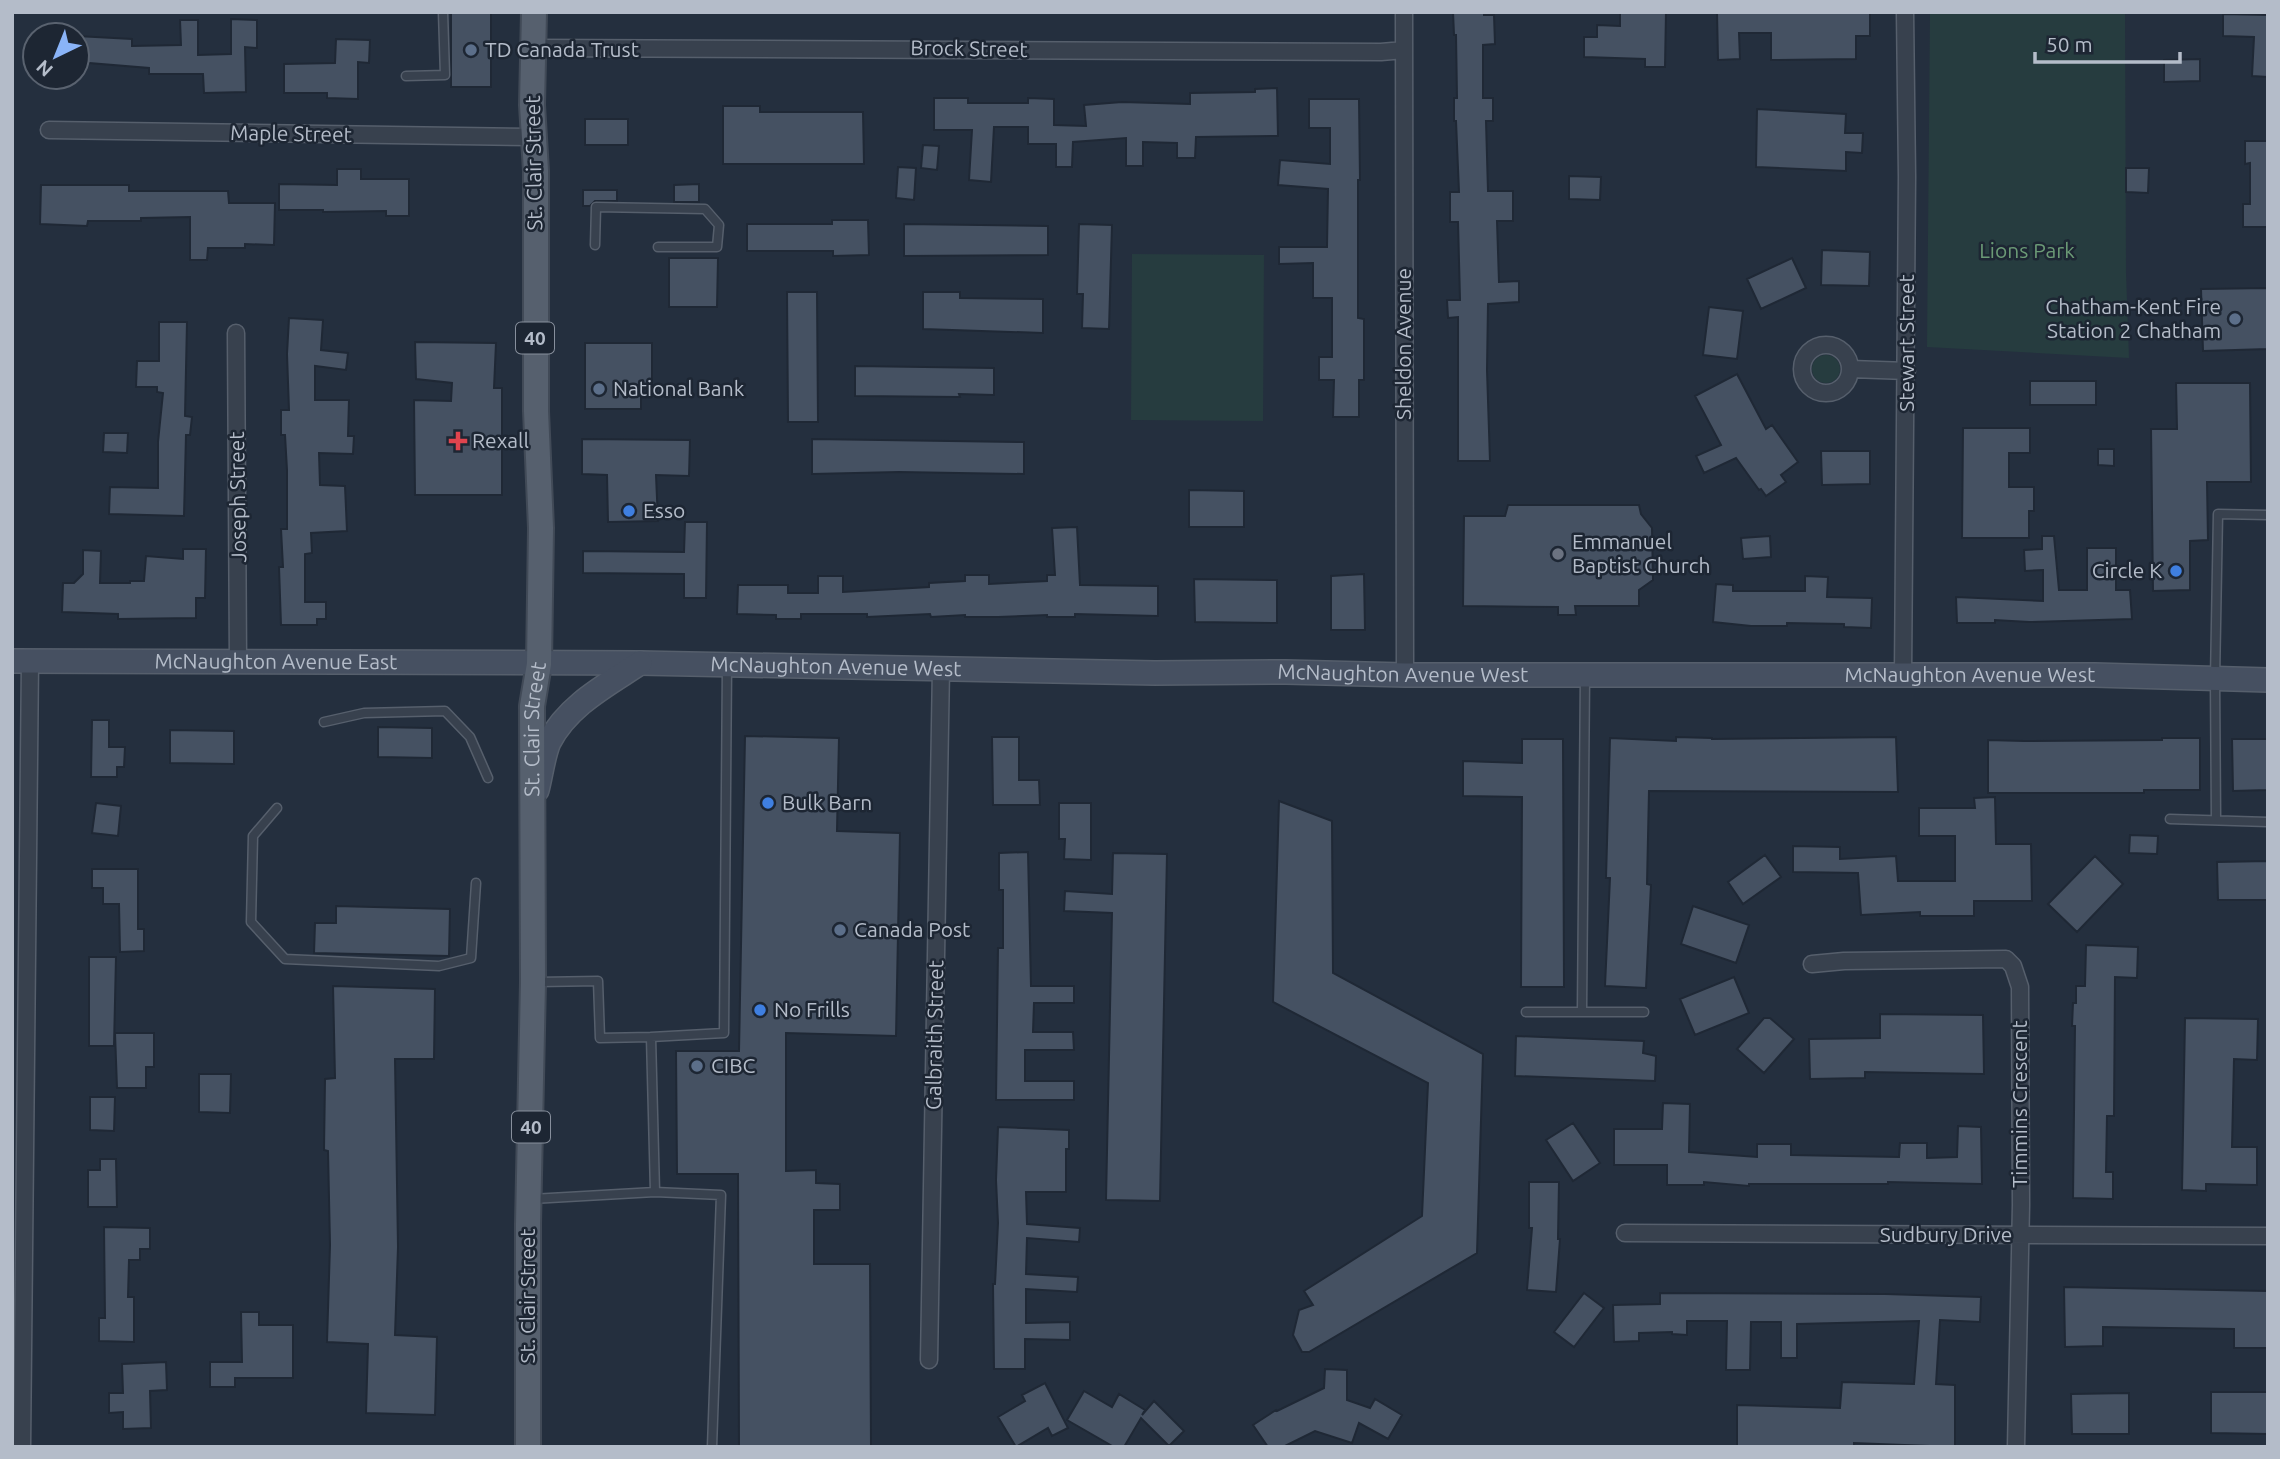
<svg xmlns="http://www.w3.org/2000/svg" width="2280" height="1459" viewBox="0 0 2280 1459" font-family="Ubuntu,sans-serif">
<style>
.green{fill:#263c3f}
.building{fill:#455162;stroke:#1f2835;stroke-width:2}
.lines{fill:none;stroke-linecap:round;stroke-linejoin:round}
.lane-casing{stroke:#565f6c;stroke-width:11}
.street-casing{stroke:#565f6c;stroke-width:19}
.secondary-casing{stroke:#565f6c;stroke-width:26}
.primary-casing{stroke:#414a57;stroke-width:28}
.lane{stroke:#38414e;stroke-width:8}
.street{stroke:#38414e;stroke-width:16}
.secondary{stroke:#465061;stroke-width:23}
.primary{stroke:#56606e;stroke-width:24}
.service-dot{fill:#5c6f8a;stroke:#1d2633;stroke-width:2.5}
.health-dot{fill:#e0444e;stroke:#1d2633;stroke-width:2.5}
.shop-dot{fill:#3f7fe0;stroke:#1d2633;stroke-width:2.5}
.worship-dot{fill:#6b7280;stroke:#1d2633;stroke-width:2.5}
.labels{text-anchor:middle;stroke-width:5;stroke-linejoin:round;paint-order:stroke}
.shield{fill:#1d2633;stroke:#878f9c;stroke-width:2}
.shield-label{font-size:19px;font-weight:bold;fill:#b4bcc9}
.street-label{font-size:21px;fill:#b4bcc9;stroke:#1d2633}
.poi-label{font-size:21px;fill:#b4bcc9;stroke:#1d2633;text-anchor:start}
.park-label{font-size:21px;fill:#6b9a76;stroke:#1d2633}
</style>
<rect width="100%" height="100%" fill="#242f3e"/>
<path class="green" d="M1930,12h195l1,261 3,85 -202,-11z
M1132,254l132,1 -1,166 -132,-1z
M1812 369a14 14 0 1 1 28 0a14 14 0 1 1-28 0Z"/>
<path class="building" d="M451,12h40v75h-40z
M1453,12h31v3h10l1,29 -12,1v53h10v23h-7l2,70h25v30h-16l2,61 20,-1v21l-31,2 -1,66 3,91h-32v-144l-10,1 -1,-18h13l-2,-78h-8v-30h9l-3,-71h-2v-23h3l-1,-63h-2z
M1620,12h46l-1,55h-20v-8l-61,-2v-20h13v-12l23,1z
M1717,12h153v24h-14v23l-85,1v-27h-32l1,26 -22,1z
M2223,14l45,1v62l-16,-1 2,-39 -31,-1z
M231,19l26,1v28l-12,-1 1,45 -42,1 -1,-19h-54v-6l-72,-6v-26l55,3v7l49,-1 -1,-25h18v35l33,-1z
M336,39l34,1 -1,23 -11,-1v37l-31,-1v-5h-43v-29l51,-1z
M2200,59v22l-36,1v-22z
M1277,88l1,48 -82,1 -1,21h-18v-15l-34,-1v24h-17v-28l-53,4 -1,25h-16v-23h-28v-17h-34l-3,55 -22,-2 3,-50h-38v-32h34v5h60v-5l26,1v26l32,1 -2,-21 38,-3 68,2v-11l65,-1v-3z
M1309,99h50l1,81h-2v138l6,1v61h-5v37h-26l1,-37h-15v-23h13v-59h-19v-35l-34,1v-17h48l1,-58 -50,-4 2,-25 50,4v-36h-21z
M723,106h37v6h103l1,52h-141z
M1757,109l89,5 -1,19h18l-1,20 -16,-1v19l-90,-4z
M585,119h43v26h-43z
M2245,141h23v86h-25v-23h7v-41l-5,1z
M923,145l16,1 -2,24 -16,-2z
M898,167l18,1 -2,32 -18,-2z
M2126,168h23l-1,25 -22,-1z
M337,169h24v10h48v37h-23v-5l-63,1v-2h-44v-26l58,1z
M1569,176l32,1 -1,23 -31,-1z
M699,184v18h-25v-17z
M41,185h88v6h99l1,12h46l-1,42 -29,-1v4h-37l-1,12h-17v-43l-49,1v3h-53l-1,5 -47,-2z
M583,190h34v11h-22l-5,5h-7z
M832,220h36l1,35 -36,1v-5h-86v-27h85z
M904,224l144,2v29l-144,1z
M1079,224l33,1 -3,104 -27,-1 1,-34h-6z
M1822,250l48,2 -1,34 -48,-1z
M669,258h49l-1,49h-48z
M1792,258l14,30 -45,21 -14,-30z
M2268,288v61l-65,2 -2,-62z
M787,292h30l1,130h-30z
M923,292h37v6l83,1v34l-120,-4z
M1709,307l34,4 -6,48 -34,-4z
M289,318l34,2 -2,30 27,3 -2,17 -31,-4v34h34l-1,36h6l-1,18 -34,-1 1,32 25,1 2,45 -36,2 1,20 -7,1v48h21v17h-9v6h-36l-2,-58h4l-2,-38h6v-59l-2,-35h-4v-25h8l-2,-56z
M159,322h28l-2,94 7,1 -2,18h-4l-2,81 -75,-2 1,-27 48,1v-46l5,-49 -6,-1v-5h-21l1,-26h22z
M415,342l81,1 -2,45h8v107h-87l-1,-95 37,1 1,-18 -36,-4z
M585,343h67v46h-11v20h-56z
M855,366l139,2v27l-35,-1 1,3 -105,-1z
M1737,374l29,55 6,-4 26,37 -17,13 5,7 -20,14 -5,-7 -2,1 -23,-32 -32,15 -8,-17 25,-11 -26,-49z
M2030,381h66v24h-66z
M2176,383h74l1,99h-44l1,58 -18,1v49l-37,1 -2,-162h26z
M1963,428h67v25h-21v34h25v24h-5v27h-67z
M104,433h24l-1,20 -24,-1z
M582,439l108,1 -1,36 -33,-1 2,46 -50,1 -1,-47 -25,-1z
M812,439l212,3v32l-125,-2 -87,2z
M2098,449h16v17l-16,-1z
M1821,451h49v33l-48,1z
M1189,490l55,1v36h-55z
M1508,505h131l2,9 11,14 1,52 -14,10v16h-64l1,9h-18v-8l-95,-1 1,-90h41z
M685,522h22l-1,76h-22v-24l-101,-1v-22l101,1z
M1077,527l3,58 78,1v30l-83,-2v3h-28v-2l-49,2h-33v-2l-34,2 -1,-3 -63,3v-3h-66v5h-25v-4l-39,-1 1,-29h50v8h30v-17h25v16l86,-5v-4l36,-2v-6h24v9l58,-3v-6h8l-3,-47z
M1770,536l1,21 -28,2 -2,-21z
M2042,536h12l5,54h28v-42h29v42h14l2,29 -103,3 -34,-2v3h-38l-1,-26 87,4v-31l-18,1 -1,-21 18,-1z
M183,549h23l-1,49h-9v20l-78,1v-5l-56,-2 1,-29h11l9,-9v-24l18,1 -1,32h30v-2h14l2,-25 37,3z
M1364,574l1,56h-34v-54z
M1805,576l23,1 -1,20 45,1 -1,30 -27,-1v-3l-57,-1v3h-36l-38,-4 3,-38 17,1v6h72z
M1194,579l83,1v43l-82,-1z
M92,720h17v27h16l-1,20h-7v10h-26z
M378,727l54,1v30l-54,-1z
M170,730l64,1v33l-64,-1z
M745,736l94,2 -2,93 63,2 -4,203 -110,-3v138l30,-1v13l24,1v26h-26v54h56l1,183h-132l-1,-273h-61l-1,-123h63z
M992,737h27v43h20l1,25h-47z
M1676,737l36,1v1l184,-2 2,55 -249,-1 -2,93 4,1 -5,103 -41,-2 5,-108h-4l4,-140 66,3z
M2162,738h38v52h-56v3h-156v-53l36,1 138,-1z
M1522,739h41l1,248h-43l1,-190 -59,-1v-35l59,2z
M2232,739h36v51l-35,1z
M1995,797l1,47h35l1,57h-58v15h-54v-4l-59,3 -3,-42 -65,-1v-26l47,1v12l56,-3 2,25h57v-45h-36v-28h56l-1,-10z
M1279,801l53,20 1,152 150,81 -6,199 -168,99h-7l-9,-17 6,-25 14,-5 -9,-14 118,-75 6,-133 -155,-81z
M96,803l25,3 -3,30 -26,-3z
M1059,803h32v57l-27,-1 1,-20h-6z
M2130,835l28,1 -1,18 -28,-1z
M1028,852l3,134h43v17h-40l-1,29h40l1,18h-49v31h49v19h-78l2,-152h5v-58h-4v-37z
M1113,853l54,1 -7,347 -54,-1 6,-287 -48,-2 1,-20 47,3z
M1765,855l16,22 -38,27 -15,-22z
M2095,856l28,28 -46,48 -29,-28z
M2268,861v39h-50l-1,-38z
M92,869h46v60h6v22l-24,1 -1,-48h-16v-16h-11z
M336,906l114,3 -1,47 -135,-3 1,-30h21z
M1693,906l56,19 -13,38 -55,-19z
M2086,945l52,2 -1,31 -22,-1 -1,139h-7l-1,56h7v27l-40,-1 2,-172h-3l1,-23h3v-17h9z
M89,957h27l-2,89h-25z
M1734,977l15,36 -54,22 -15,-36z
M333,986l102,3 -1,70h-39l3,188 -3,88 42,2 -2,78 -69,-2 2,-69 -41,-2 3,-97 -2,-94 -4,-1 1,-71 10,-1z
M1880,1014l103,1 1,59 -119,-2v6l-55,1 -1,-40 71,-1z
M1764,1018h6l24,21 -30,34 -27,-24z
M2185,1018l73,1 -1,41 -23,-1 -2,88h25v38l-51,-1v7l-24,-1z
M115,1033h39v34h-8v21h-29z
M1516,1036l128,5 -1,12 13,3 -1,25 -140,-5z
M199,1074h32l-1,39 -31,-1z
M90,1097h25l-1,34 -24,-1z
M1663,1103l27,1 -1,48 68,5v-13h34v11l108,2 1,-14h27v15l30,-1 1,-31 23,1 1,57 -94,-2v2h-139v2l-45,-4v3h-37v-20h-53v-36h48z
M1573,1123l27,40 -27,18 -27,-41z
M998,1127l71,3v19h-3v43h-40l1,32 53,4 -1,14 -52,-4 -1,36 52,3 -1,15 -51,-3v34l44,-1v18l-45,-1v30h-31l-1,-85h2l3,-61 -2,-43z
M100,1159h16l1,48h-29v-37h12z
M1529,1182h30l-1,57h2l-4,53 -29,-2 5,-62h-3z
M104,1227l46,1v21h-10v11h-11l-1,37h6v45l-35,-1v-23h6z
M2064,1287l204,4v57h-34v-19l-131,-2v19l-38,1z
M1584,1293l20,15 -30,39 -20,-15z
M1660,1293l225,1 96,3 -1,25 -40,-2 -4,64 19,1v62l-101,-4v4h-117v-42l103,3 2,-26 72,2 5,-63 -122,3v34h-16v-36h-30l-1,48h-24l1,-49h-40v14l-15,-1v-2l-33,1v8l-25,1 -1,-37 47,-1z
M241,1312h18v13h34v53h-58v9h-25v-25h32z
M166,1362l1,28 -17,1 1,37 -28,1v-17l-14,1v-20h14l-1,-29z
M1325,1369l22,1v30l23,8 5,-9 27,16 -14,24 -29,-16 -7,20 -37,-12 -32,16h-15l-15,-22 23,-15 1,1 47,-23z
M1045,1383l23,45 -16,8 -4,-8 -32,19 -18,-30 27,-16 -3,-6z
M1084,1391l28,16 7,-13 26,16 -3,5 12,-14 30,30 -15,15 -28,-28 -17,29h-10l-47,-27z
M2211,1392h57v42l-57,-1z
M2129,1393v41h-57l-1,-40z"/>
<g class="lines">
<g class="lane-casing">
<path id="lane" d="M406,76l39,-1 -2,-63
M595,245l1,-38 109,2 14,16 -2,22h-59
M324,722l40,-9 81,-2 25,26 18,41
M277,808l-24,28 -2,86 34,37 154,7 32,-8 5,-75
M2170,819l98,3
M2216,820l-1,-141 3,-165 50,1
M538,982l60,-1 2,57 51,-1
M1582,1010l3,-333
M1526,1012h118
M655,1192l-4,-155 73,-4 3,-368
M532,1199l123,-7 66,3 -9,252"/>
</g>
<g class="street-casing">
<path id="street" d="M1404,12l1,663
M534,48l847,4 23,-2
M49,130l484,7
M236,333l2,328
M1802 369a24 24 0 1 1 48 0a24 24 0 1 1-48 0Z
M1851,369l56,2
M1903,675l4,-498 -2,-165
M1812,964l32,-3 162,-2 7,7 7,21 1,218 -5,242
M1625,1233l643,3
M929,1360l12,-692
M22,1447l8,-786"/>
</g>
<g class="secondary-casing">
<g id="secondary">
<path id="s1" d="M12,661l628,2 515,10 131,-1 119,3h690l173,5"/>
<path d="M537,790c4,-15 6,-34 12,-48 19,-37 58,-57 91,-79"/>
</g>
</g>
<g class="primary-casing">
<g id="primary">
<path id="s2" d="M528,1447v-223l5,-242 -1,-276 7,-42 2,-136 -5,-117v-240l-4,-66 2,-93"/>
</g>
</g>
<use href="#lane" class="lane"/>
<use href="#street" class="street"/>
<use href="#secondary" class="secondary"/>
<use href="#primary" class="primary"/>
</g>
<g class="service-dot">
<circle cx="471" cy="50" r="7"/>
<circle cx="2235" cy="319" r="7"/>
<circle cx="599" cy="389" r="7"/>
<circle cx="840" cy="930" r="7"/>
<circle cx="697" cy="1066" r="7"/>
</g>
<path class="health-dot" d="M454.5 430.5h7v7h7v7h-7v7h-7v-7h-7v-7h7z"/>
<g class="shop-dot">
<circle cx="629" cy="511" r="7"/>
<circle cx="2176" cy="571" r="7"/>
<circle cx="768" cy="803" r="7"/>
<circle cx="760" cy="1010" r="7"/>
</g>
<circle class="worship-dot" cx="1558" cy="554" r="7"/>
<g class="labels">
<g class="shield">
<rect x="516" y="322.5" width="38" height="31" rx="5"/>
<rect x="512" y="1111.5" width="38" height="31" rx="5"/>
</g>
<g class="shield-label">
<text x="535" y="345">40</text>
<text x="531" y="1134">40</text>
</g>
<g class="street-label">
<text transform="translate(969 49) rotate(1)" y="7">Brock Street</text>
<text transform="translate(291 134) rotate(1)" y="7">Maple Street</text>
<text transform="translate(534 163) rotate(-91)" y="7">St. Clair Street</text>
<text transform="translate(1907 343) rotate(-90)" y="7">Stewart Street</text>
<text transform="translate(1404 344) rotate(-90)" y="7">Sheldon Avenue</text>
<text transform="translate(238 497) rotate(-91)" y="7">Joseph Street</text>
<text dy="7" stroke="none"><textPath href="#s1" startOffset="264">McNaughton Avenue East</textPath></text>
<text dy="7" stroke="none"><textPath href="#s1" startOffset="824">McNaughton Avenue West</textPath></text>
<text dy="7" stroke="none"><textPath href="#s1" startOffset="1391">McNaughton Avenue West</textPath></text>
<text dy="7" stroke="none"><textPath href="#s1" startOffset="1958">McNaughton Avenue West</textPath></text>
<text dy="7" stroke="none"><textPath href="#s2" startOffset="718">St. Clair Street</textPath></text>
<text transform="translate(935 1035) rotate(-89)" y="7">Galbraith Street</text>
<text transform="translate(2020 1104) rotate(-90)" y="7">Timmins Crescent</text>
<text x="1946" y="1242">Sudbury Drive</text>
<text transform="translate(528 1296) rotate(-90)" y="7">St. Clair Street</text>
</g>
<g class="poi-label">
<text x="485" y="57">TD Canada Trust</text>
<text x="2221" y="314" text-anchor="end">Chatham-Kent Fire<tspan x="2221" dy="24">Station 2 Chatham</tspan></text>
<text x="613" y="396">National Bank</text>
<text x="472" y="448">Rexall</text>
<text x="643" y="518">Esso</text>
<text x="1572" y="549">Emmanuel<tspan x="1572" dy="24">Baptist Church</tspan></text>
<text x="2162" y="578" text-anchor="end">Circle K</text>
<text x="782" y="810">Bulk Barn</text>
<text x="854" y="937">Canada Post</text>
<text x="774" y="1017">No Frills</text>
<text x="711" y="1073">CIBC</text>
</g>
<g class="park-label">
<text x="2027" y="258">Lions Park</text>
</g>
</g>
<rect width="2280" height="1459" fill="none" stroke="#b4bcc9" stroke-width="28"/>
<g transform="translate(56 56) rotate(223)"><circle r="33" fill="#1d2633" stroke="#59626f" stroke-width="2"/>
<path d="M0-5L12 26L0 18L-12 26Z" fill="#8ab4f8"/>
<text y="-10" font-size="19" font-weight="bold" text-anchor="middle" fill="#b4bcc9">N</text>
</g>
<path d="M2035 52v10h145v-10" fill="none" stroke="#b4bcc9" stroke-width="3.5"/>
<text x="2046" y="52" font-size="21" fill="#b4bcc9" stroke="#1d2633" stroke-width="5" paint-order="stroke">50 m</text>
</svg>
